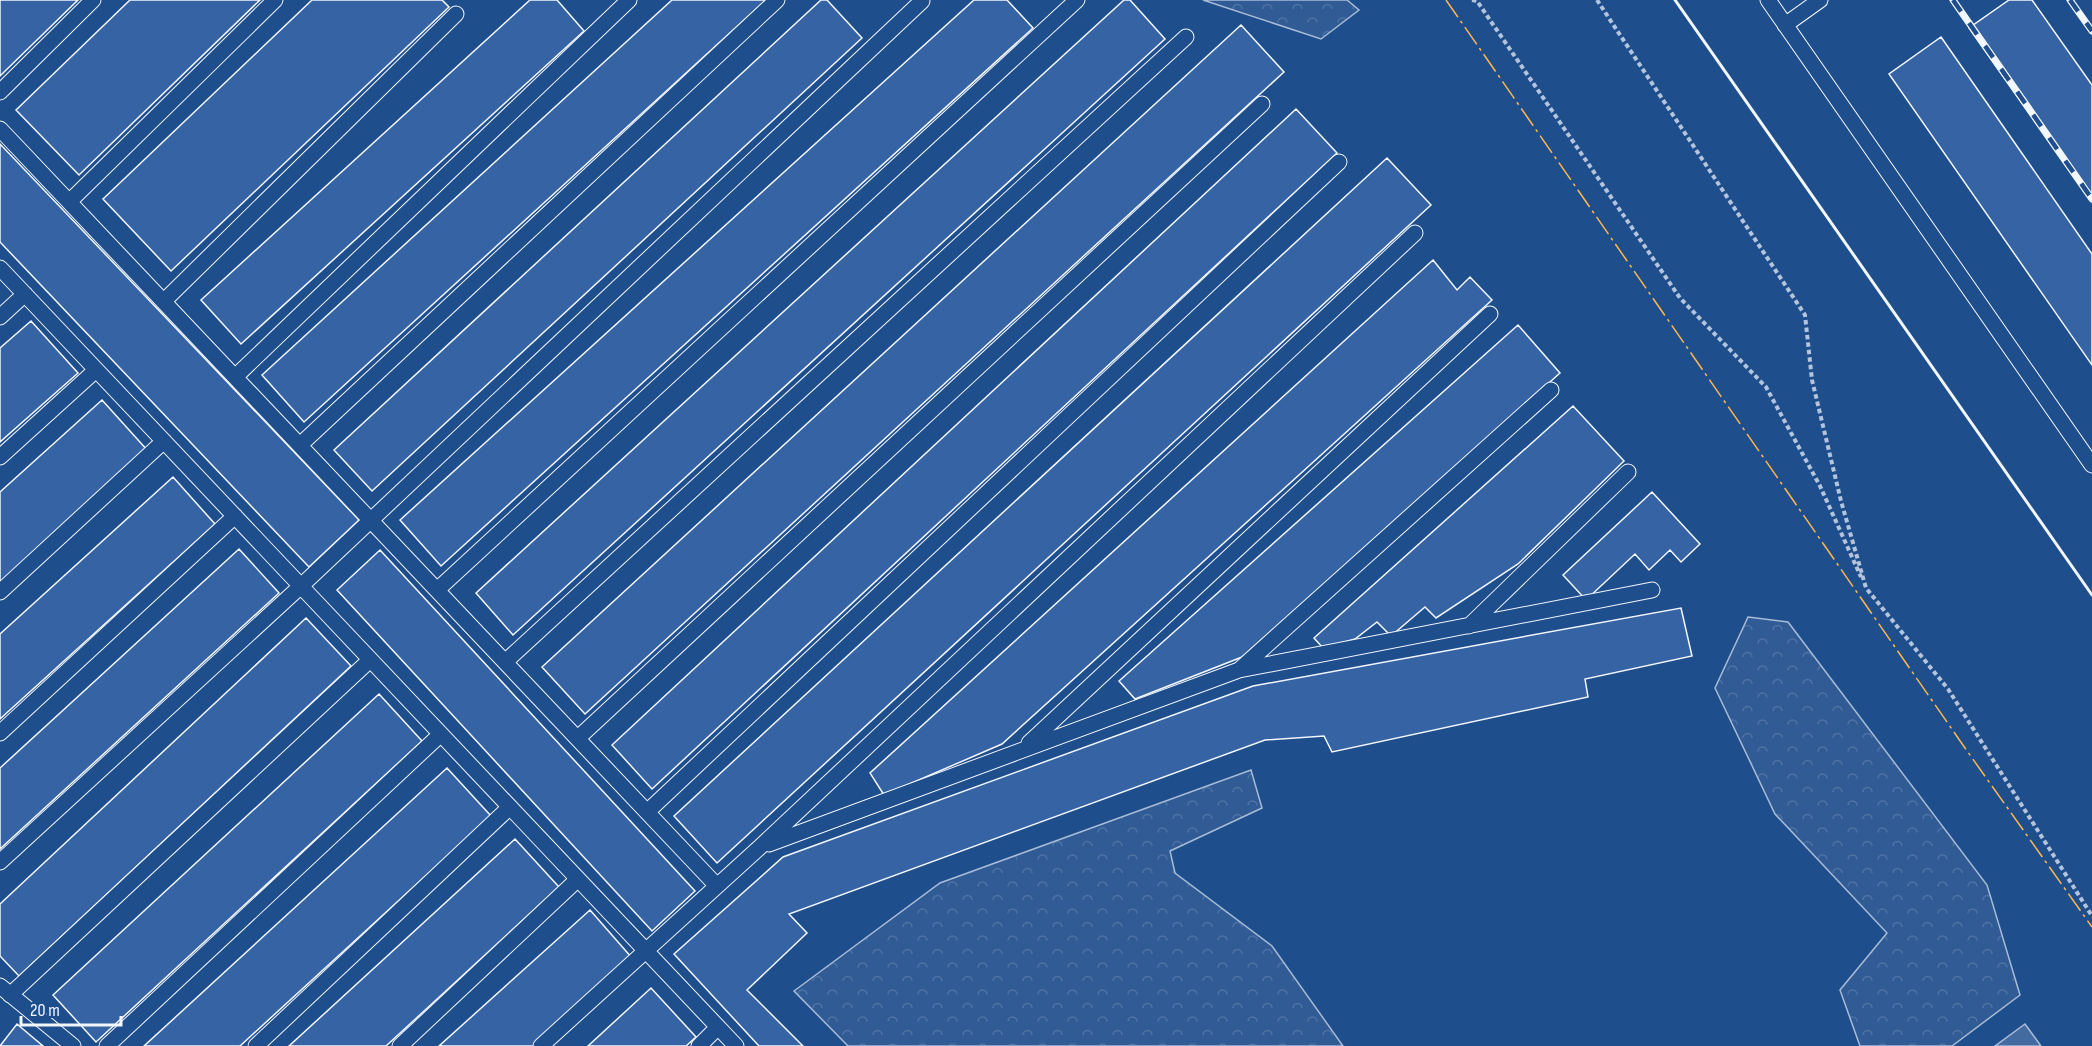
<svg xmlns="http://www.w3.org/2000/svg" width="2092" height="1046" viewBox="0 0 2092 1046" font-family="'Sofia Sans Condensed',sans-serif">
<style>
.forest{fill:url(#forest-crowns);stroke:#a8bbd7;stroke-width:1.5}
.water{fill:#446ba0;stroke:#a8bbd7;stroke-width:1.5}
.building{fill:#3563a3;stroke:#f2f6ff;stroke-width:1.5}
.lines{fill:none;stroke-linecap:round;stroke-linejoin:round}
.lane-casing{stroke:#f2f6ff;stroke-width:17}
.path{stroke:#b3c4dc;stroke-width:4;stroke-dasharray:4.5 3;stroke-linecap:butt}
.lane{stroke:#1f4e8c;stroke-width:15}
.rail-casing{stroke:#f2f6ff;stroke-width:7}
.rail{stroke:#1f4e8c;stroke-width:4.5;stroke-dasharray:14;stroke-linecap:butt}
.wall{stroke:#f2f6ff;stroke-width:3}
.power{stroke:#ffb74d;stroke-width:1.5;stroke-dasharray:21 4.5 3 4.5;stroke-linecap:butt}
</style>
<defs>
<pattern id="forest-crowns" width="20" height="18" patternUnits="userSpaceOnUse" patternTransform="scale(1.5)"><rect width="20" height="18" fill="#305b95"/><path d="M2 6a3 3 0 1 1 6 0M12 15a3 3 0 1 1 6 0" fill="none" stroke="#4e73a5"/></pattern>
</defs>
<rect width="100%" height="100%" fill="#1f4e8c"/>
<path class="forest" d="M1203,0h144l12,10 -38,29z
M1748,617l40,5 199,263 33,110 -68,51h-92l-20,-56 47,-57 -112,-119 -60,-126z
M1251,770l11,38 -92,43 5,22 97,73 71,100h-495l-54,-55 146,-108z"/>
<path class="water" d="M2025,1024l16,22h-46z"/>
<path class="building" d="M0,0h78l-78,76z
M130,0h130l-181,175 -63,-65z
M312,0h130l7,7 -278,264 -68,-72z
M530,0h27l27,31 -343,313 -40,-44z
M672,0h94l-462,422 -42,-47z
M821,0h6l35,38 -490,453 -38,-41z
M974,0h33l26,28 -592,538 -41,-46z
M1124,0h6l35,39 -652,596 -37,-42z
M2009,0h23l60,85v109l-4,3 -119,-169z
M1241,25l43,47 -699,642 -43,-47z
M1941,37l151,217v111l-203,-291z
M1296,109l41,44 -685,636 -40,-44z
M0,144l359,376 -50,47 -309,-325z
M1387,158l44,47 -714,658 -43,-47z
M1433,260l24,30 13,-13 22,23 -490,444 -118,51 -14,-22z
M31,321l47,52 -78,69v-94z
M1518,325l42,48 -318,284 -107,42 -16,-18z
M102,400l46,51 -148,133v-92z
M1573,406l51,55 -106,103 -82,54 -11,-11 -34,29 -14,-14 -22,17 -32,9 -9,-10z
M173,477l42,47 -215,195v-85z
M1652,492l48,52 -19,18 -11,-12 -21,20 -14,-16 -49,46 -23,-25z
M239,549l40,44 -279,256v-81z
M380,550l315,341 -43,40 -315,-341z
M1681,608l11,48 -107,23 3,18 -256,55 -8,-16 -59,4 -476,174 18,19 -60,57 56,56h-44l-85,-92 109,-97 470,-171z
M306,618l45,48 -332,310 -19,-20v-52z
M379,694l43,47 -326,301 -43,-47z
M447,768l44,48 -251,230h-96z
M515,839l44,48 -173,159h-97z
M590,910l42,48 -98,88h-95z
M651,988l45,49 -10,9h-98z
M17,1024l26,22h-43z"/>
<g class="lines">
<g class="lane-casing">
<path id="lane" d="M1768,0l324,465
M1785,25l35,-25
M0,92l93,-92
M0,129l717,757
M69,202l206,-202
M0,268l736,778
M164,301l292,-287
M0,317l25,-23
M235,377l394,-377
M300,445l477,-445
M0,457l96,-87
M437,590l640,-590
M0,592l164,-151
M1469,626l159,-154
M505,662l681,-625
M1239,670l312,-280
M0,733l235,-217
M578,738l684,-634
M1029,743l461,-429
M647,812l692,-650
M769,844l470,-174 413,-80
M0,862l301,-276 621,-585
M0,986l73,60
M10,995l360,-335
M107,1046l334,-312
M256,1046l254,-239
M400,1046l178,-167
M541,1046l219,-199 655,-614
M699,1046l19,-19"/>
</g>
<path class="path" d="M1472,0l5,1 203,297 86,89 54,99 41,91
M1597,0l208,315 7,65 29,121 25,87 82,101 144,227"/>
<use href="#lane" class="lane"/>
<g class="rail-casing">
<path id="rail" d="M1953,0l139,199
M2070,0l22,31"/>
</g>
<use href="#rail" class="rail"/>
<path class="wall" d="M1675,0l417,595"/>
<path class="power" d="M1446,0l519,748 127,179"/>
</g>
<path d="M21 1016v9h100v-9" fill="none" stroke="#f2f6ff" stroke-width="3"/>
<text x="30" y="1016" font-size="18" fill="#f2f6ff" stroke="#1f4e8c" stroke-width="4.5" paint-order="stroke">20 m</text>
</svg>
